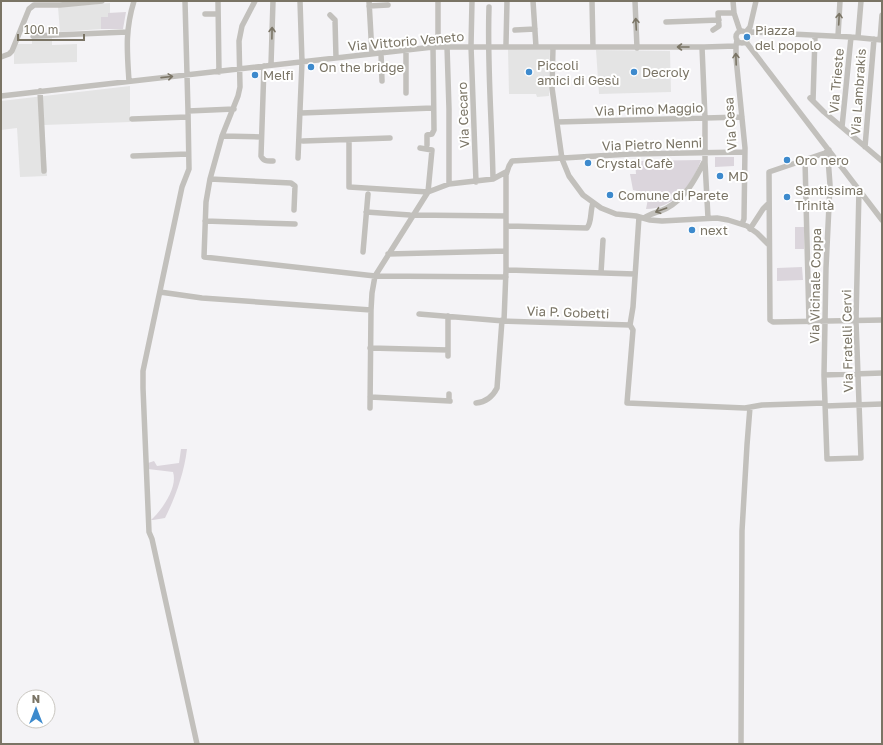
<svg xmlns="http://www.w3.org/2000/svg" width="883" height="745" viewBox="0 0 883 745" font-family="'Golos Text',sans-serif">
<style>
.built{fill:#e4e4e4}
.green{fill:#dbd5dc}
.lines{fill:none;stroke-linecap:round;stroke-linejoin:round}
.minor{stroke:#c2c0bc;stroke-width:5.5}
.oneway{stroke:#7a7465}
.poi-dot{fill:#3d8acd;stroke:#fff;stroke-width:1.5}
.labels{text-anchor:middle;stroke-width:4;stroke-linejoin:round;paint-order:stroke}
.poi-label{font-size:13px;fill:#7a7465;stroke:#fff;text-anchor:start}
.street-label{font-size:13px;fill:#7a7465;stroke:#fff}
</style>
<rect width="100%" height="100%" fill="#f4f3f6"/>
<path class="built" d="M110,3v10h-2v4l-7,1v11l-41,3 -2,-25z
M32,38h20v7l25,-1v18l-63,2v-10l3,-10h15z
M508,49l42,1 -1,46 -12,1 -1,-3h-27z
M596,50l74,1 1,41 -72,2z
M130,86v36l-86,3 3,51 -27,1 -3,-49 -16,2v-29z"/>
<path class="green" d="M126,12l-3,17h-22v-12h7v-4z
M715,157h19v9l-19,1z
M701,160c-8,24 -28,49 -55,49l3,-15 -16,-4 -3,-16h6l-1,-13z
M795,227h9v22h-9z
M802,267l1,13 -26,1v-13z
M181,449h6c-3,24 -11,47 -22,69l-12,2h-2c11,-10 27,-33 22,-48l-25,-3v-6l6,-2 3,5 22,-3z"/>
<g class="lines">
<path class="minor" d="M185,1l3,110 1,58 -7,18 -39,184v17l6,144 3,7 45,205
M218,1l1,71
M255,1l-13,25 -3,15 1,46 -2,9 -16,40 -12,43 -4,23 -2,55 171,19 131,1
M369,1l3,53
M472,1l-1,45 5,136
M533,1l3,46
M592,1l1,46
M635,1l2,47
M733,1l1,12 6,18
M369,6l19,-1
M489,7c-2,58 3,115 4,172
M205,14h13
M330,15l5,5 1,38
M666,22l53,-2
M515,30l20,-1
M713,30l6,-4 -1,-13h16
M736 37a6 6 0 1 1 12 0a6 6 0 1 1-12 0Z
M746,32l4,-5 6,-26
M748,34l4,-2 99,5 31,3
M33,36l94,-4
M838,36l2,-35
M858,37l3,-36
M737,40l-1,6v12l9,90 -1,71 -2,5
M880,40l2,-25
M746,42l136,178
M506,44l1,-43
M438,46v-45
M447,46l2,63v75
M553,47l-1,41 10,71 7,17 14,19 18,13 15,6 20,2 14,4 12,1 55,-3 11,2 19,6 10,7 12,12
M702,47l3,71v44l3,56
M406,50v43
M381,53l1,28
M1,57l8,-3 3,-3 17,-42 5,-4h26l42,-4
M271,65l2,-64
M264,66l-3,90c3,6 7,5 12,5
M129,81c-2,-30 -4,-51 5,-80
M40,91l4,80
M1,96l432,-49h271l32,-1
M810,98l14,14 58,49
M813,101l2,-65
M188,111l46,-2
M301,113l132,-5
M132,119l56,-2
M557,122l185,-5
M842,127l9,-90
M222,136l39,1
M349,140v47l79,5 21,-8 44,-5 13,-7
M303,141l87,-3
M427,145v-10l5,-1 2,-4 -1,-83
M865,147l9,-108
M829,150l-1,8 2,27 -4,83 -2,107 3,84 34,-1 -5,-137 3,-132
M829,150l-4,3 -56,19 1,148 3,2 109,-2
M133,156l55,-2
M298,158l4,-96 -2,-61
M805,160l4,162
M210,179l81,4 4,3 -1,24
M366,212l44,3 96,1
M639,217l-6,90 -3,18 3,5 -6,73 118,5 17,-3 63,-2
M644,218c7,-5 16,-6 23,-10 18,-10 28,-28 37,-46
M205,221l90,3
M507,226l80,2c5,-6 3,-17 6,-25
M750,229l13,-20 5,-5
M363,252l5,-58
M388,254l118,-3
M506,270l129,4
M601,273l2,-33
M160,292l42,6 169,12
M419,314l85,7 126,4
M448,316v40
M504,321l2,-51v-95l3,-9 3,-5 119,-7 113,-2
M370,348l78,2
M824,375l58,-2
M449,394v7
M370,397l80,4
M476,403c10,-1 17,-7 21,-15l5,-68
M825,406l57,-2
M370,408l1,-98 1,-17 3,-17 53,-84 4,-42 -12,-2
M741,744l1,-213 5,-86 3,-38"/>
</g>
<defs><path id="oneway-shaft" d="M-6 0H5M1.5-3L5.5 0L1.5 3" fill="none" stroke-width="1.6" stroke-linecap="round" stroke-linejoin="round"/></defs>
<g class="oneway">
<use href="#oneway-shaft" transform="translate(839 19) rotate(-87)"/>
<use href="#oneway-shaft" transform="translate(636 24) rotate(-93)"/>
<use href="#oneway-shaft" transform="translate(272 33) rotate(-89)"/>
<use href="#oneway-shaft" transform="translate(683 47) rotate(180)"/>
<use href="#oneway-shaft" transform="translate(736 59) rotate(-92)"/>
<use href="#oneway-shaft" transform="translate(167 77) rotate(-6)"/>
<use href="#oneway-shaft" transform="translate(661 210) rotate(160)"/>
</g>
<g class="poi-dot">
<circle cx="747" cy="37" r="4"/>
<circle cx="311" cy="67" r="4"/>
<circle cx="529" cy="72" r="4"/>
<circle cx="634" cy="72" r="4"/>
<circle cx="255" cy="75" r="4"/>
<circle cx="787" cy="160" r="4"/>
<circle cx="588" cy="163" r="4"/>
<circle cx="720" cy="176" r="4"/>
<circle cx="610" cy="195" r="4"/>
<circle cx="787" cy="197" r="4"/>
<circle cx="692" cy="230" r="4"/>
</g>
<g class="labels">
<g class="poi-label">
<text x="755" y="35">Piazza<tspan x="755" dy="15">del popolo</tspan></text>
<text x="537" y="70">Piccoli<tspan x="537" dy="15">amici di Gesù</tspan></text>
<text x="319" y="72">On the bridge</text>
<text x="642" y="77">Decroly</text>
<text x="263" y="80">Melfi</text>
<text x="795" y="165">Oro nero</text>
<text x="596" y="168">Crystal Cafè</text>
<text x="728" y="181">MD</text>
<text x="795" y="195">Santissima<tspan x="795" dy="15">Trinità</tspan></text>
<text x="618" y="200">Comune di Parete</text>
<text x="700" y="235">next</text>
</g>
<g class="street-label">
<text transform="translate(406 41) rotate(-5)" y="5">Via Vittorio Veneto</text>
<text transform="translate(836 81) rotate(-85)" y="5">Via Trieste</text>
<text transform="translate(858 92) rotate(-86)" y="5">Via Lambrakis</text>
<text transform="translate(649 109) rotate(-2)" y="5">Via Primo Maggio</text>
<text transform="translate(463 115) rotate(-92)" y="5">Via Cecaro</text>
<text transform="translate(730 124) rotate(-94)" y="5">Via Cesa</text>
<text transform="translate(652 144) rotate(-2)" y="5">Via Pietro Nenni</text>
<text transform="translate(815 286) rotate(-89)" y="5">Via Vicinale Coppa</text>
<text transform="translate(568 312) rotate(2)" y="5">Via P. Gobetti</text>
<text transform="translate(847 341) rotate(-91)" y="5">Via Fratelli Cervi</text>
</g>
</g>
<rect width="883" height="745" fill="none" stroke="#7a7465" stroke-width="4"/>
<g transform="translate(36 709)"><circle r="19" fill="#ffffff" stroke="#cac7c1"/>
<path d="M0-3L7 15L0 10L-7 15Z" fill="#3d8acd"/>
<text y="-6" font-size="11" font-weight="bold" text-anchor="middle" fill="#7a7465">N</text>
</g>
<path d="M18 34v6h66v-6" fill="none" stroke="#7a7465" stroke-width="2"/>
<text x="24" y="34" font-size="12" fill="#7a7465" stroke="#ffffff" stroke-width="3" paint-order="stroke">100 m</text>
</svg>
